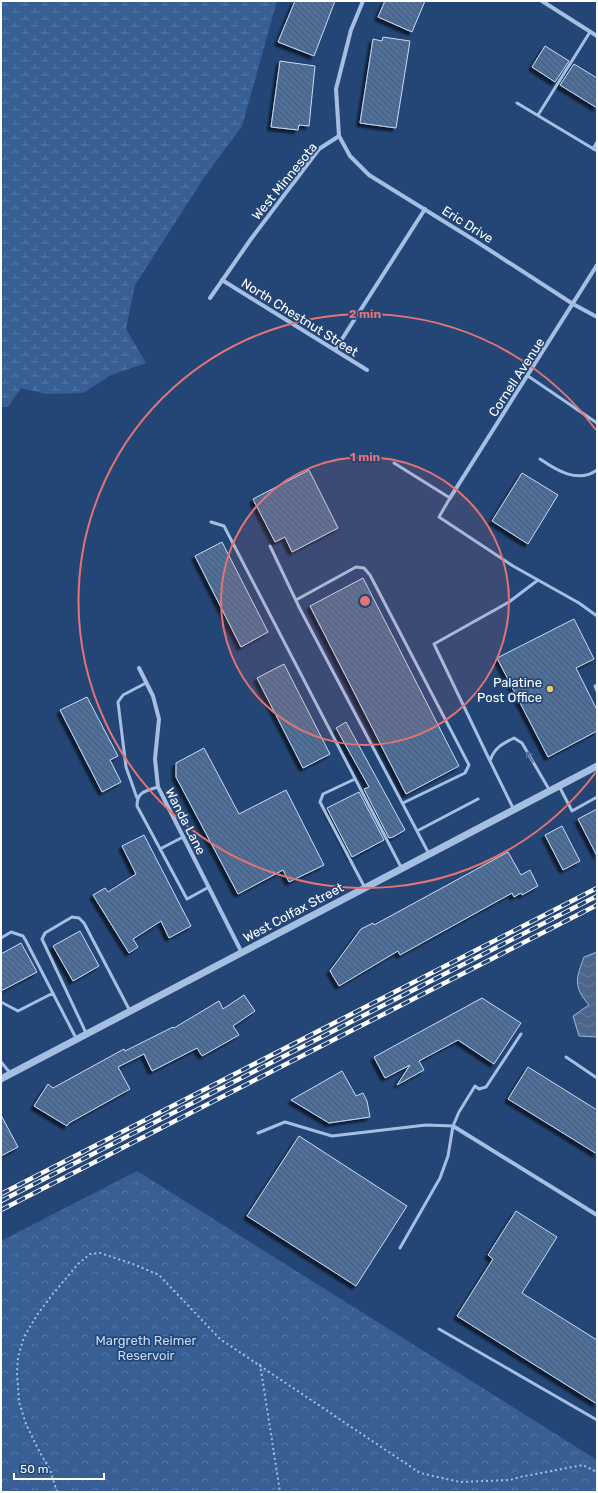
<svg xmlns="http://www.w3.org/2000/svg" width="598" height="1493" viewBox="0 0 598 1493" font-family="Rubik,sans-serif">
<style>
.forest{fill:url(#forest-crowns)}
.wetland{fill:url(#wetland-marsh)}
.water{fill:url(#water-waves);stroke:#99b9e4}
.building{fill:url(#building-back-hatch);stroke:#c7daf3;filter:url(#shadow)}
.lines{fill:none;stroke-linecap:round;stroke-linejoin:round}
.path{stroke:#a5bfe3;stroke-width:2;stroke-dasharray:2 3;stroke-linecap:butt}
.service{stroke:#a5bfe3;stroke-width:3}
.minor{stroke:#a5bfe3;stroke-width:4}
.tertiary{stroke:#a5bfe3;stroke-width:7}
.rail-casing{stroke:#fff;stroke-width:4.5}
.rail{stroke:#244677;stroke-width:3;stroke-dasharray:9;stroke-linecap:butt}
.oneway{stroke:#51709d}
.ring{fill:none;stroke:#e47373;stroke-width:2}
.poi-dot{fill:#edcb69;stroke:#244677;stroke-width:1.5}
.labels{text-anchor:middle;stroke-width:3.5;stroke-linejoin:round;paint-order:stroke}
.street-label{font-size:13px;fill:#fff;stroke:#244677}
.poi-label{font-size:13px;fill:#fff;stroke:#244677;text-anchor:end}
.park-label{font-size:13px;fill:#c7daf3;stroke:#244677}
.centre{fill:#e47373;stroke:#244677;stroke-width:2}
.ring-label{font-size:12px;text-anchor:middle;font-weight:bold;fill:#e47373;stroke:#244677;stroke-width:3.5;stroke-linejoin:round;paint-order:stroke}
</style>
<defs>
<pattern id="forest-crowns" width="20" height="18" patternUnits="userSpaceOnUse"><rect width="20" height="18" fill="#385f94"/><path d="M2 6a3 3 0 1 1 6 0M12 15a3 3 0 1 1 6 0" fill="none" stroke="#5677a4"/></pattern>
<pattern id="wetland-marsh" width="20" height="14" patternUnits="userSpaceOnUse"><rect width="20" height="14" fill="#385f94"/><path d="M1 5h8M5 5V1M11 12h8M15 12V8" fill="none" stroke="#5677a4"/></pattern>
<pattern id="water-waves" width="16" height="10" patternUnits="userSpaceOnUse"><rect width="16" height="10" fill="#4d668a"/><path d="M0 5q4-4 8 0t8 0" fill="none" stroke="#687d9c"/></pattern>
<pattern id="building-back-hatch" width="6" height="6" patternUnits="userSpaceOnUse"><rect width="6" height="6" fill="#4c70a0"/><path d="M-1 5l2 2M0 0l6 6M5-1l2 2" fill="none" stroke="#4c5a6e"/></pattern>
<filter id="shadow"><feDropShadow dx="-3.5" dy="3.5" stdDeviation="1" flood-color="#0009"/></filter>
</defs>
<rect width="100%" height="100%" fill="#244677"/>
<path class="forest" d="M137,1171l460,289v32h-596v-251z"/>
<path class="wetland" d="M1,1h276l-35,125 -37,50 -70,109 -9,44 20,34 -35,12 -28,18 -36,1 -26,-6 -13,19h-7z"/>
<path class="water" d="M597,952v85l-18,-1 -6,-20 16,-11c-16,-18 -13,-27 -5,-48z"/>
<path class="building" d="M295,1h40l-21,55 -36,-14z
M385,1h40l-13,31 -34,-15z
M383,37l27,4 -14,87 -36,-5 13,-84 9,2z
M545,46l24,15 -14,21 -23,-15z
M280,61l35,5 -6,60 -10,-1 -1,5 -27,-3z
M574,64l23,14v30l-37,-23z
M309,470l29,58 -46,24 -7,-15 -10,5 -22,-43z
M522,473l36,22 -30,49 -36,-23z
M222,542l46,90 -27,15 -46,-91z
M363,578l96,188 -53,28 -96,-188z
M574,619l20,40 -18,9 21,42v21l-49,26 -51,-99z
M284,664l46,90 -27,14 -46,-90z
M87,697l31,59 -8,4 11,22 -19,10 -42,-82z
M346,722l59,108 -12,7 -4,1 -25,-49 5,-2 -33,-59z
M204,748l35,66 47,-24 38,75 -35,17 -6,-12 -45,24 -62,-117v-14z
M359,792l25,48 -32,17 -25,-49z
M597,809v47l-19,-37z
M562,826l18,35 -17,9 -18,-35z
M144,835l47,91 -22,12 -8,-17 -28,18 5,8 -9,6 -36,-58 12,-7 3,4 28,-18 -14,-28z
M508,852l13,23 9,-5 8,16 -16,9 -1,-2 -7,4 -2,-4 -112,62 -2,-4 -59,35 -9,-15 31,-42 12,-6 1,2z
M80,931l19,35 -26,15 -20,-35z
M21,943l16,29 -36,19v-37z
M244,995l11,16 -22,15 6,9 -37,21 -5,-8 -45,23 -8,-17 -26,13 12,22 -61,34 -2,3 -33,-20 14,-22 5,4 71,-39 1,2 48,-24 1,1 45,-27 4,8z
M482,998l39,25 -27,41 -36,-24 -39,21 5,9 -27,15 13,-20 -25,13 -11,-21z
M528,1067l69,43v44l-89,-55z
M342,1071l14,25 7,-3 4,8 3,16 -41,6 -38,-23z
M1,1115l17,32 -17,9z
M299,1136l108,70 -51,80 -109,-70z
M516,1211l41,26 -35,56 75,47v64l-140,-88 36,-57 -5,-4z"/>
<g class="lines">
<path class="path" d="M260,1364l20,128
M57,1492l-7,-22 -13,-23 -11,-23 -7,-22 -2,-29 1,-16 6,-20 13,-22 15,-20 26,-31 12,-10 10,-1 33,11 26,11 61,64 200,134 40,9 50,-2 10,-3 63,-12 14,7"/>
<path class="service" d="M517,103l80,48
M538,115l52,-83
M593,149l4,-7
M528,376l69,47
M540,459c16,11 38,25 57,11
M394,463l56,35 -11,19 74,49 66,37 18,13
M211,522l13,4 178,343
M270,546l30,63 117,222
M296,600l60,-33 8,1 6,7 99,190 -4,8 -62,30
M597,685l-2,1 2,5
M490,761l-56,-117 75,-42 29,-22
M355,779l-32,15 -3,8 45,86
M559,786l13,25 25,-14
M158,787c-13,4 -21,5 -21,19l50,93 22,-12
M137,798l-11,-31 -8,-65 5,-7 23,-12
M514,810l-24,-49c4,-13 12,-17 24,-23l8,5 28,48
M160,849l23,-12
M429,854l-12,-23 61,-32
M1,938l10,-6 12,4 3,5 51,99
M1,1002l17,9 35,-18
M87,1035l-45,-96 3,-6 27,-16 7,1 5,5 46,88
M566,1057l31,21
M1,1062l10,12
M258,1133l27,-11 47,14 94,-11 27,1
M400,1248l40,-70 8,-22 5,-30 6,-14 16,-26 4,3 7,-2 35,-53
M439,1329l158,91"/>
<path class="minor" d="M542,1l55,35
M339,136l11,20 19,19 105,65 99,64 24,13
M222,280l145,90
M210,298l41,-59 68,-90 20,-13 -3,-47 15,-59 12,-29
M335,350l90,-141
M450,498l147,-233
M139,668l14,28 6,23 -4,40 3,28 84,166
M453,1126l144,89"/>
<path class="tertiary" d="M1,1079l596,-313"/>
<g class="rail-casing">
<path id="rail" d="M1,1194l596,-306
M1,1201l596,-305
M1,1210l596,-305"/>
</g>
<use href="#rail" class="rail"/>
</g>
<defs><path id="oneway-shaft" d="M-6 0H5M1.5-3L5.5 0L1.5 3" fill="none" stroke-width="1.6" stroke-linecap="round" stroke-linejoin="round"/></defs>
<use class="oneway" href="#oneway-shaft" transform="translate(530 757) rotate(-121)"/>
<circle cx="365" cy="601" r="144" fill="#e47373" fill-opacity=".12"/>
<g class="ring">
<circle cx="365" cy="601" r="144"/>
<path d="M596 772A287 287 0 1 1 596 430"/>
</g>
<circle class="poi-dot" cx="550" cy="689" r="4"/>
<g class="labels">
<g class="street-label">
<text transform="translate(284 181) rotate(-51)" y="5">West Minnesota</text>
<text transform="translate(468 224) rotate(32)" y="5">Eric Drive</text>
<text transform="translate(300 317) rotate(32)" y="5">North Chestnut Street</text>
<text transform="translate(516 377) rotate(-57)" y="5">Cornell Avenue</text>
<text transform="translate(186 821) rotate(63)" y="5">Wanda Lane</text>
<text transform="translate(293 912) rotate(-28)" y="5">West Colfax Street</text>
</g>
<g class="poi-label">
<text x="542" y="687">Palatine<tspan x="542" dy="15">Post Office</tspan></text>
</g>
<g class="park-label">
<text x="146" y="1345">Margreth Reimer<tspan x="146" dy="15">Reservoir</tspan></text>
</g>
</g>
<circle cx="365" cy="601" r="6" class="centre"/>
<g class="ring-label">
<text x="365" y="318">2 min</text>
<text x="365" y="461">1 min</text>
</g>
<rect width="598" height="1493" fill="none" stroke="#ffffff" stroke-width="4"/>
<path d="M14 1473v6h90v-6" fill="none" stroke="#ffffff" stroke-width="2"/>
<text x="20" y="1473" font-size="12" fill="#ffffff" stroke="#244677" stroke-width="3" paint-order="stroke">50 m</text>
</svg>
